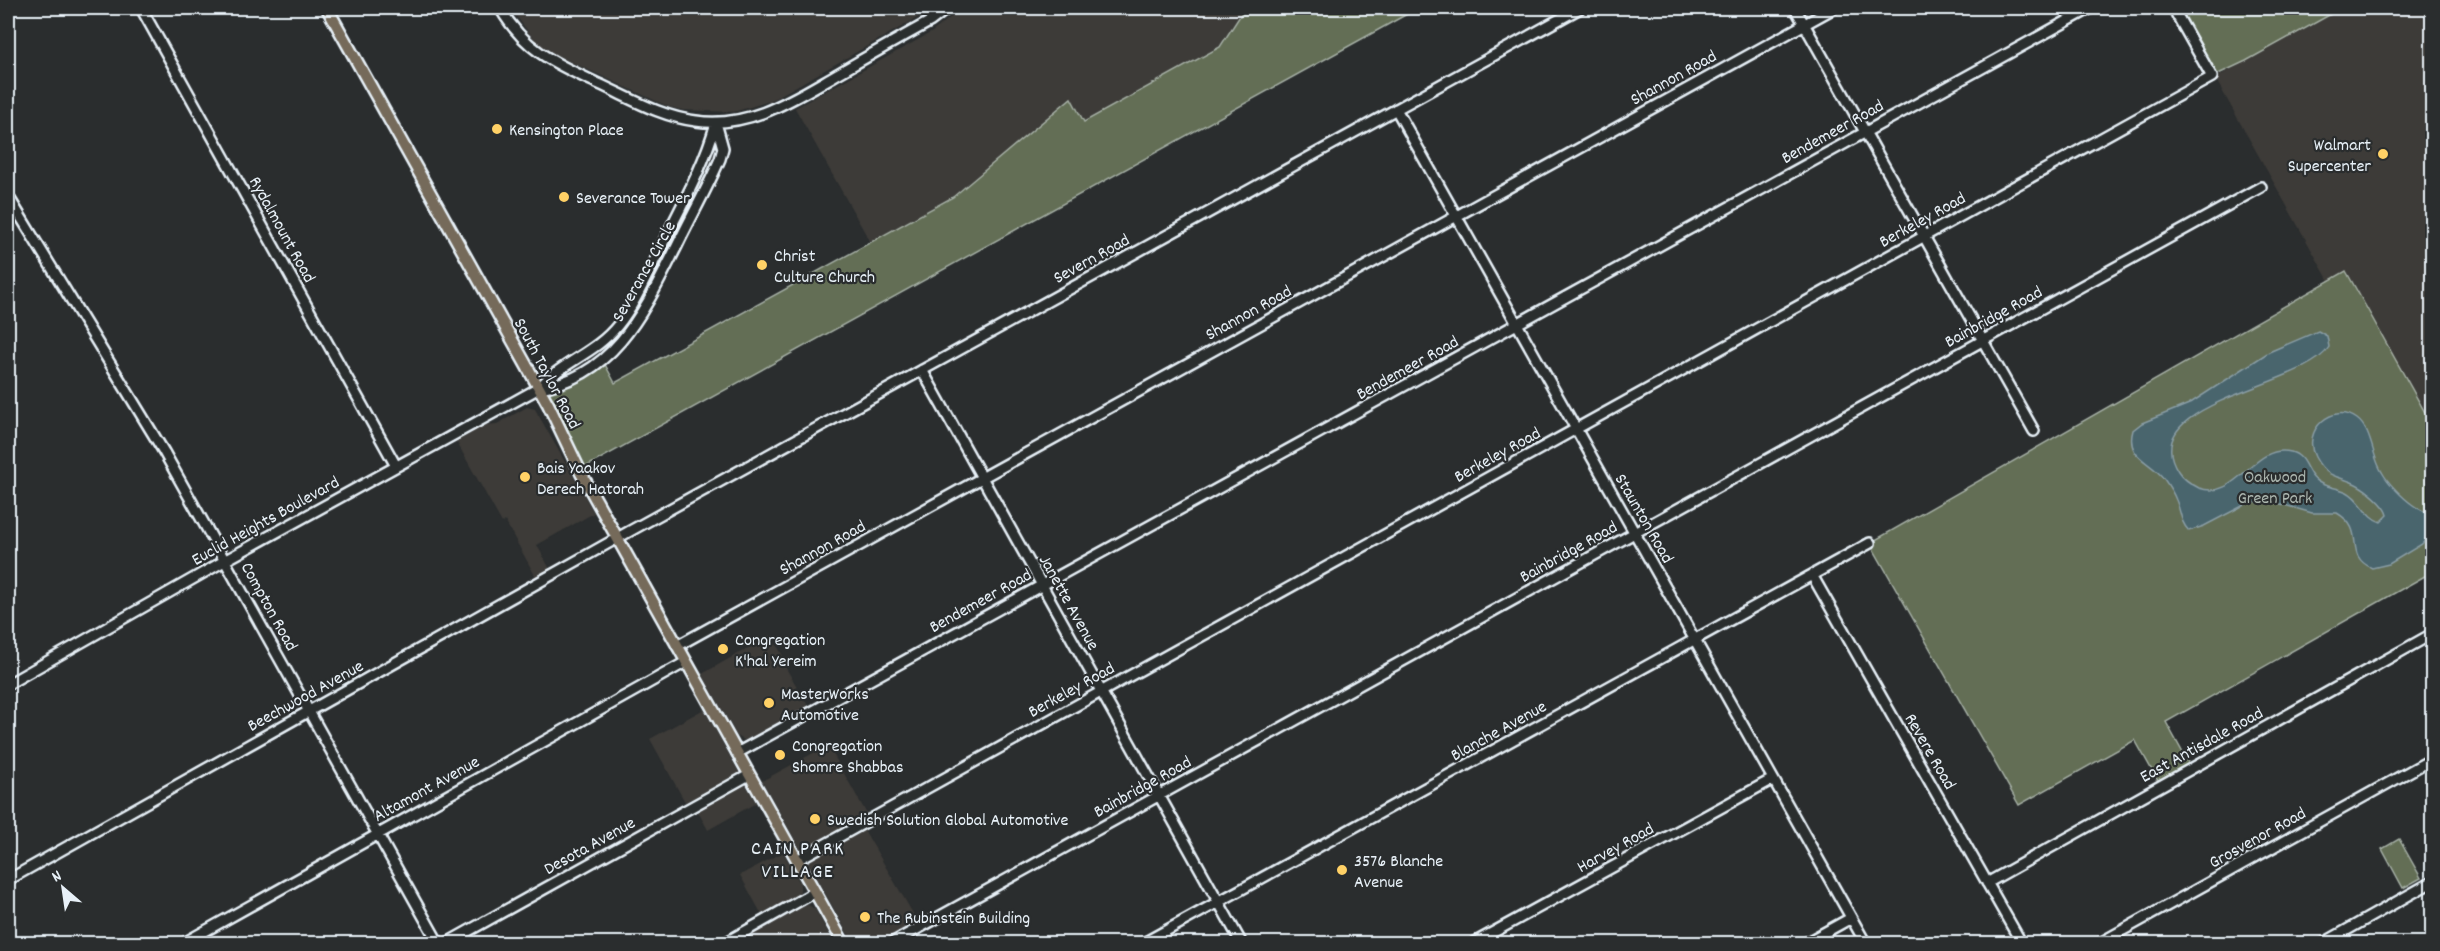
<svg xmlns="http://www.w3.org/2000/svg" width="2440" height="951" viewBox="0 0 2440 951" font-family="Dekko,sans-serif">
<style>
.built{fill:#3c3a37}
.green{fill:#636e55;stroke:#a6b0a6;stroke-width:1.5}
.water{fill:#49656d;stroke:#899da5;stroke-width:1.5}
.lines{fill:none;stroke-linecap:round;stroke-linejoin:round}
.minor-casing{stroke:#e8f1f8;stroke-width:14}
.major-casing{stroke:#e8f1f8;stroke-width:15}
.minor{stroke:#2a2d2e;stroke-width:9}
.major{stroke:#746a5a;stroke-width:10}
.poi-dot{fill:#ffd166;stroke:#2a2d2e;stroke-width:2}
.labels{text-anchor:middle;stroke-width:4.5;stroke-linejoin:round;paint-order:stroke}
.street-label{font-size:18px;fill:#e8f1f8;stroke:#2a2d2e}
.poi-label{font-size:18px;fill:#e8f1f8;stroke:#2a2d2e;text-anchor:start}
.park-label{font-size:18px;fill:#acb6af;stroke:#2a2d2e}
.neighbourhood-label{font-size:20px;letter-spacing:1.5px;fill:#e8f1f8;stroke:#2a2d2e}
</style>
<rect width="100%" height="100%" fill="#2a2d2e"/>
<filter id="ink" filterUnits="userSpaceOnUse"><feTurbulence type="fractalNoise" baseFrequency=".0167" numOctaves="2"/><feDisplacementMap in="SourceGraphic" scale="12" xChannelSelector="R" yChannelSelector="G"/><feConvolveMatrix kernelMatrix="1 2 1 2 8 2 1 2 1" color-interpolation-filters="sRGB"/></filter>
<g filter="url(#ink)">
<path class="built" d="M510,8h425l-165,93 -36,11 -52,-2 -13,-3 -113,-52 -20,-13z
M962,8h291l23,40 -394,215 -87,-155 137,-76z
M2342,8h90v417l-86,-154 -17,10 -114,-203z
M527,407l8,2 59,104 -57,32 14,26 -14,8 -32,-58 -3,2 -46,-82 30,-16 11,-1z
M771,635l12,21 -3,2 29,49 -58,32 -7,1 -7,-4 -35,-62z
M704,709l52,94 -48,27 -17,-31 -6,3 -35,-63z
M828,745l44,78 -9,5 55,94 -39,21h-26l-91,-162z
M783,852l17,31v8l-4,5 -34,19 -22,-40z
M808,905l7,4 19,34h-101l66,-36z"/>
<path class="green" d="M1245,8h173l-831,458 -6,7 -42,-85 18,-3 45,-26 13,24 338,-186 118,-99 13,24 136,-75z
M2173,8h169l-96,53 -34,16z
M2346,271l86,154v147l-266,150 23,42 -31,17 -23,-41 -116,65 -149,-262z
M2399,839l22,39 -18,10 -21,-39z"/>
<path class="water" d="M2318,331l9,5 2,11c-22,40 -196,54 -151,124 5,8 13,13 21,17 39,14 54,-46 92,-36 12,3 14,14 20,23 9,13 24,11 36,17 14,7 19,26 34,30l7,-7c-2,-10 -22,-26 -32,-31 -19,-9 -29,-5 -41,-27 -14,-26 18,-56 42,-38 15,11 15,38 25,53 6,11 21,26 31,33 5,4 10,5 15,9 4,12 2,21 -6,30l-33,20 -17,4c-30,-13 -4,-37 -35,-55h-25l-38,-11 -26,1 -44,23 -15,5c-9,-9 -8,-20 -13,-31 -3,-8 -7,-14 -12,-21 -13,-18 -39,-21 -31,-49l9,-7 47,-19 80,-52z"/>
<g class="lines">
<g class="minor-casing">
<path id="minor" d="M141,8l255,458
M500,8c25,43 56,56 99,76 31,14 62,33 97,37 54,8 99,-23 143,-48 31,-18 61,-35 92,-52l17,-13
M1795,8l239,423
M1396,109l470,835
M8,196l156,256 275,492
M922,370l320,574
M539,388c77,-11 107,-81 138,-142 14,-29 30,-57 43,-87l3,-11 -7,-25
M1812,575l210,369
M677,646l1157,-638
M8,684l218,-124 313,-172c23,-26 57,-35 79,-63 17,-21 28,-48 40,-72 21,-43 45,-84 58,-130
M737,753l1354,-745
M797,860l1415,-783 -39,-69
M8,880l622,-349 950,-523
M1987,883l445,-249
M182,944l504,-282
M445,944l304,-169
M723,944l92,-52
M890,944l1371,-757
M1142,944l728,-401
M1472,944l301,-165
M1804,944l47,-26
M2098,944l334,-185
M2322,944l110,-62"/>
</g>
<g class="major-casing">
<path id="major" d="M327,8l221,396 33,69 263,471"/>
</g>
<use href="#minor" class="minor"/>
<use href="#major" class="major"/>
</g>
</g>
<g class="poi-dot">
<circle cx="497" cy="129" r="6"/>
<circle cx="2383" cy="154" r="6"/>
<circle cx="564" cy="197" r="6"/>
<circle cx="762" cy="265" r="6"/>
<circle cx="525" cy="477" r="6"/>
<circle cx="723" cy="649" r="6"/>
<circle cx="769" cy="703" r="6"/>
<circle cx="780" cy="755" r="6"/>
<circle cx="815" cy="819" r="6"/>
<circle cx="1342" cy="870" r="6"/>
<circle cx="865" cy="917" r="6"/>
</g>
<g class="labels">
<g class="street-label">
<text transform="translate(1673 77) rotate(-29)" y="6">Shannon Road</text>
<text transform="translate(1832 131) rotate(-29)" y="6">Bendemeer Road</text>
<text transform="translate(1922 219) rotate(-29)" y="6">Berkeley Road</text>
<text transform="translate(283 229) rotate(61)" y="6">Rydalmount Road</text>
<text transform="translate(1091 258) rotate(-29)" y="6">Severn Road</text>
<text transform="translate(643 271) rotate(-61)" y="6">Severance Circle</text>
<text transform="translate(1248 312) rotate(-29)" y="6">Shannon Road</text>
<text transform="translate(1993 316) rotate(-29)" y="6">Bainbridge Road</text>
<text transform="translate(1407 367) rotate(-29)" y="6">Bendemeer Road</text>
<text transform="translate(548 373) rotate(62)" y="6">South Taylor Road</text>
<text transform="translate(1497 454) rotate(-29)" y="6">Berkeley Road</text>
<text transform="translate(1645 518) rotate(60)" y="6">Staunton Road</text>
<text transform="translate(265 520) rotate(-29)" y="6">Euclid Heights Boulevard</text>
<text transform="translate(822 547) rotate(-29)" y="6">Shannon Road</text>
<text transform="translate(1568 551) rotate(-29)" y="6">Bainbridge Road</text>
<text transform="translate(980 600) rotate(-29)" y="6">Bendemeer Road</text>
<text transform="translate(1070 602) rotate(61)" y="6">Janette Avenue</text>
<text transform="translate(270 606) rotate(61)" y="6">Compton Road</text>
<text transform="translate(1071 689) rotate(-29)" y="6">Berkeley Road</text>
<text transform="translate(305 695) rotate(-29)" y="6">Beechwood Avenue</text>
<text transform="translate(1498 730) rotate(-29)" y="6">Blanche Avenue</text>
<text transform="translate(2201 744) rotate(-29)" y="6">East Antisdale Road</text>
<text transform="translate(1931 751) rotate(60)" y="6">Revere Road</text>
<text transform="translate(1142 786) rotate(-29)" y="6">Bainbridge Road</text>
<text transform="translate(426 788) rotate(-29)" y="6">Altamont Avenue</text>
<text transform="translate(2257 837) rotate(-29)" y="6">Grosvenor Road</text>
<text transform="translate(589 845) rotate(-29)" y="6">Desota Avenue</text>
<text transform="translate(1615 847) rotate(-29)" y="6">Harvey Road</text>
</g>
<g class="poi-label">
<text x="509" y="135">Kensington Place</text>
<text x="2371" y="150" text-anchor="end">Walmart<tspan x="2371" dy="21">Supercenter</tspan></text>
<text x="576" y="203">Severance Tower</text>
<text x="774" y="261">Christ<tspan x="774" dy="21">Culture Church</tspan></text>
<text x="537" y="473">Bais Yaakov<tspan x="537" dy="21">Derech Hatorah</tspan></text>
<text x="735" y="645">Congregation<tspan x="735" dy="21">K'hal Yereim</tspan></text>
<text x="781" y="699">MasterWorks<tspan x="781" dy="21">Automotive</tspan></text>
<text x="792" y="751">Congregation<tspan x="792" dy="21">Shomre Shabbas</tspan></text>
<text x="827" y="825">Swedish Solution Global Automotive</text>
<text x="1354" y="866">3576 Blanche<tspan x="1354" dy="21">Avenue</tspan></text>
<text x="877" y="923">The Rubinstein Building</text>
</g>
<g class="park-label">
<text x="2275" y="482">Oakwood<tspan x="2275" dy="21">Green Park</tspan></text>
</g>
<g class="neighbourhood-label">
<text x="798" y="854">CAIN PARK<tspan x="798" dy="23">VILLAGE</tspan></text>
</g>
</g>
<rect width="2440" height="951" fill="none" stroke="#2a2d2e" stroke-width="30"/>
<rect x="15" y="15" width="2410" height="921" fill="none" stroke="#e8f1f8" stroke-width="2" filter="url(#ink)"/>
<g transform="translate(63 888) rotate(331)" stroke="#2a2d2e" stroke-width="4.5" paint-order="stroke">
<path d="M0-4.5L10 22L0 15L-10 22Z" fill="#e8f1f8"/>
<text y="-9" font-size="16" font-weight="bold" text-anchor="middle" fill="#e8f1f8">N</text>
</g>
</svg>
